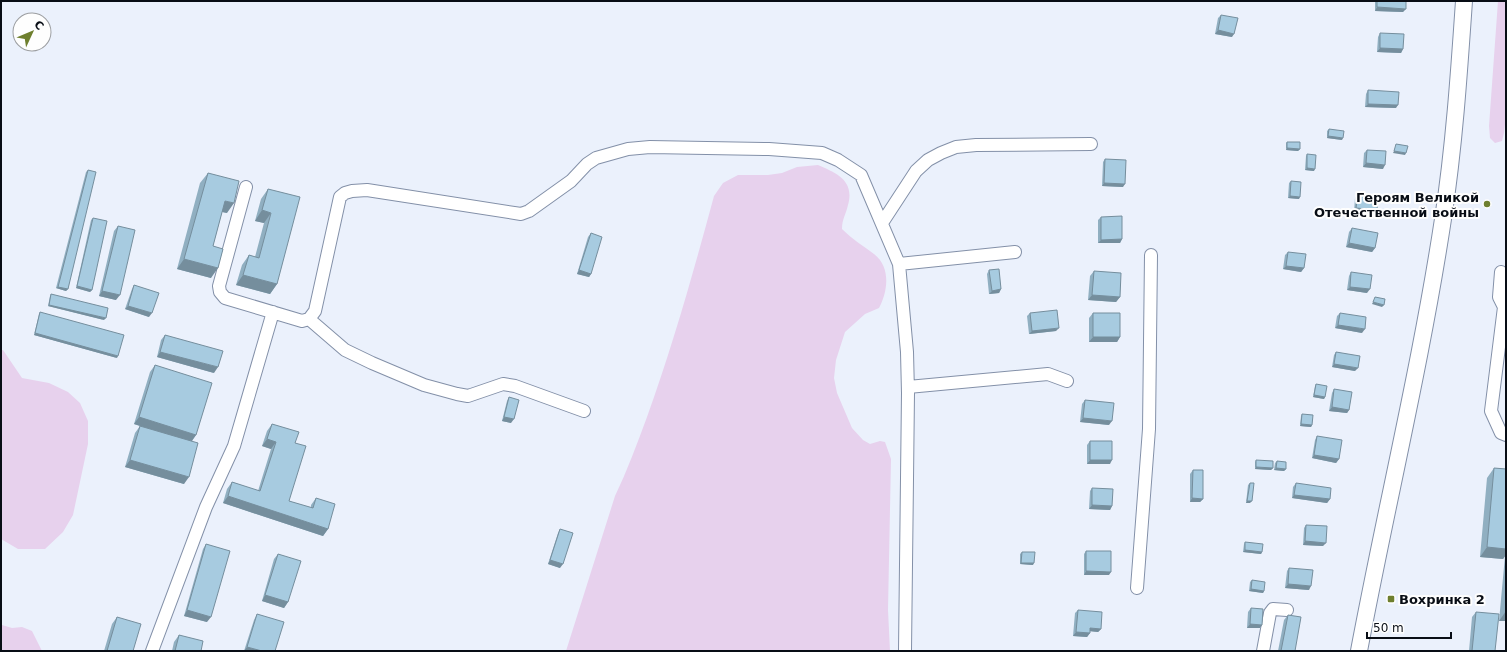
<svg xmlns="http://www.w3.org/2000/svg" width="1507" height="652" viewBox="0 0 1507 652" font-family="'DejaVu Sans',sans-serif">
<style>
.green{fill:#e7d1ed}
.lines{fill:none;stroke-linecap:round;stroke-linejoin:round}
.minor-casing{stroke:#8390a8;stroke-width:14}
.major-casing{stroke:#8390a8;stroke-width:18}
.minor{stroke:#fff;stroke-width:12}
.major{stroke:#fff;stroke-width:16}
.wall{fill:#90afc1}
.shaded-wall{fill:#758e9d}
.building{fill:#a7cbe0;stroke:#758e9d}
.poi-dot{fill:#6e7f2e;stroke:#fefefe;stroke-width:1.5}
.labels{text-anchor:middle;stroke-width:4;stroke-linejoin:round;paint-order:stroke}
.poi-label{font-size:13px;font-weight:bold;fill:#080d15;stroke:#fefefe;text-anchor:end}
</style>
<rect width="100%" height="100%" fill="#ebf1fc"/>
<path class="green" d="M1498,1h8v115l-2,17 -2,8 -7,2 -5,-5 -1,-12z
M818,165c18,8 37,15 30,40 -2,9 -6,14 -6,24 11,11 20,16 32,25 17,13 14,37 5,54l-14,6 -20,18 -9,28 -2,18 3,15 15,35 11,12 7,4 10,-3 5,1 6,17 -3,151 2,41h-324l49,-155c12,-25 22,-52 32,-79 26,-72 47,-147 67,-221l9,-13 15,-8h30l14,-2 15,-6z
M1,350h2l19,28 27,5 19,9 12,11 8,18v23l-15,71 -10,17 -18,17h-27l-17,-10z
M1,618l1,7 10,3 10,-1 10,4 10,20h-41z"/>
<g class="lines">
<g class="minor-casing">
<path id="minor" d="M246,187l-27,99 1,6 5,6 77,23 7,-2 6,-8 25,-114 5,-4 7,-2 15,-1 154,24 8,-3 42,-30 16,-17 9,-6 32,-9 22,-2 119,2 53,4 16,7 23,15 38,89 8,88 1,41 -3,258
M882,223l34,-52 12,-11 13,-7 15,-6 20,-2 115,-1
M899,264l116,-12
M1501,272l-2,25 5,10 -13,104 10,22 5,2
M309,319l36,31 27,13 52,22 33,9 11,2 35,-12 12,2 69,25
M908,387l140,-13 19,7
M1137,588l12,-159 2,-174
M152,651l54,-144 28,-61 39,-134
M1263,651l7,-38 3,-4 14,1"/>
</g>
<g class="major-casing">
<path id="major" d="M1359,651c27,-144 62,-287 84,-432 11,-72 16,-145 21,-218"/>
</g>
<use href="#minor" class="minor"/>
<use href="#major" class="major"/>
</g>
<path class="wall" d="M1375,1h31l-3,11 -28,-1z
M1221,15l11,22 -17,-3 3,-16z
M1380,33l23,16 -2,4 -24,-1 1,-15z
M1368,90l28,18 -31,-1 1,-13z
M1329,129l13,11 -15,-2v-7z
M1287,142l13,7 -2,2 -12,-1v-7z
M1367,150l16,19 -20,-2 1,-14z
M1307,154l7,17 -9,-1 1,-14z
M1105,159l18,28 -21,-1 1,-24z
M88,170l-20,119 -2,2 -10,-3 30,-116z
M208,173l19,40 -5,-1 -9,34 -2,32 -34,-9 23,-86z
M1291,181l8,18 -11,-1 1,-15z
M268,189l9,95 -7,10 -34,-9 6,-20 7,-10 6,2 9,-34 -9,-2 6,-22z
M1358,194l19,16 -3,4 -20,-2 1,-14z
M1101,217l21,22 -2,4h-22v-23z
M93,218l-1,72 -2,2 -14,-4 15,-68z
M118,226l-2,74 -17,-4 15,-65z
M1352,228l23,20 -3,4 -26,-5 3,-15z
M591,233v41l-2,3 -12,-3 11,-37z
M1288,252l16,16 -3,4 -18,-3 2,-14z
M989,270l12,19 -2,4 -10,1 -2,-20z
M1094,271l26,26 -4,5 -28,-2 2,-24z
M1351,272l16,21 -20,-3 2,-14z
M134,285l15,32 -24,-8 7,-20z
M51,294l53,26 -56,-14 2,-10z
M40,312l77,46 -83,-23 5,-21z
M1030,313l26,18 -27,3 -2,-18z
M1093,313l27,24 -3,5h-28v-24z
M1340,313l22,20 -27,-5 2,-12z
M165,335l49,38 -57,-16 4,-17z
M1336,352l19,19 -23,-4 2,-12z
M155,365l41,70 -4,6 -8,43 -59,-17 10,-34 5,-7 -6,-2 16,-52z
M1316,384l9,13 -1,2 -11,-2 2,-11z
M1334,389l15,21 -2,3 -18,-2 3,-18z
M509,397l2,26 -9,-2 5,-20z
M1085,400l24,25 -29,-3 2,-18z
M1302,414l10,11 -1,2 -11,-1 1,-10z
M272,424l23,19 -6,58 22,7v-3l5,-7 12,31 -5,7 -100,-33 4,-14 5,-7 26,9 13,-42 -9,-3 5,-15z
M1317,436l22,23 -3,4 -24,-5 3,-18z
M1090,441l20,23h-23v-19z
M1256,460l17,8 -2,2 -16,-1v-7z
M1277,461l9,8 -2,2 -10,-1 1,-7z
M1494,468l12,1v152h-7l6,-65 -2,3 -23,-2 7,-79z
M1193,470l10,29 -3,3h-10v-28z
M1250,483v20h-4l2,-18z
M1296,483l34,16 -3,4 -35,-5 1,-11z
M1092,488l20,18 -2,4 -21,-1 1,-18z
M1306,525l17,21 -20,-1 1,-17z
M560,529v39l-12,-4 10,-31z
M1245,542l17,10 -1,2 -18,-2 1,-8z
M206,544l1,78 -23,-6 19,-67z
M1086,551l23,24h-25v-21z
M1022,552l11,13 -13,-1v-10z
M278,554l10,48 -4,6 -22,-7 12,-42z
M1289,568l20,22 -24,-2 2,-17z
M1252,580l12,11 -1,2 -14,-2 1,-9z
M1251,608l11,17 -2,3h-13l1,-16z
M1078,610l23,19 -3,3 -8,-1v2l-3,4 -14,-1 2,-23z
M1476,612l19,39h-26l3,-34z
M257,614l18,37h-31l10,-31z
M1288,615l7,36h-17l6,-31z
M117,617l16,34h-29l8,-27z
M179,635l22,16h-29l2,-9z"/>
<path class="shaded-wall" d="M1377,7l29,2 -3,3 -28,-1z
M1218,30l16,4 -2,3 -17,-3z
M1380,48l23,1 -2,4 -24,-1z
M1368,104l30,1 -2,3 -31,-1z
M1328,136l15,2 -1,2 -15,-2z
M1287,148l13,1 -2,2 -12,-1z
M1394,151l12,2 -1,2 -12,-2z
M1366,163l19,2 -2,4 -20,-2z
M1307,168l8,1 -1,2 -9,-1z
M1104,183l21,1 -2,3 -21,-1z
M1290,196l10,1 -1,2 -11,-1z
M225,201l9,2 -7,10 -9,-2z
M1356,208l21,2 -3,4 -20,-2z
M262,210l9,3 -7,10 -9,-2z
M1122,239l-2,4h-22l3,-3z
M1349,243l26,5 -3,4 -26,-5z
M184,259l34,9 -7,10 -34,-9z
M1286,266l18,2 -3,4 -18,-3z
M579,270l12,4 -2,3 -12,-3z
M243,275l34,9 -7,10 -34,-9z
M77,286l15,4 -2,2 -14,-4z
M58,287l10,2 -2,2 -10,-3z
M1350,287l20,2 -3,4 -20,-3z
M1001,289l-2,4 -10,1 3,-3z
M102,291l18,4 -4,5 -17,-4z
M1092,295l28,2 -4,5 -28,-2z
M1373,302l11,3 -2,2 -10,-3z
M49,305l57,13 -2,2 -56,-14z
M128,306l24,7 -3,4 -24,-8z
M1338,325l27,4 -3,4 -27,-5z
M1059,328l-3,3 -27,3 3,-3z
M35,333l83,23 -1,2 -83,-23z
M1093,337h27l-3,5h-28z
M160,352l58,15 -4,6 -57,-16z
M1334,364l24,4 -3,3 -23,-4z
M1314,395l11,2 -1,2 -11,-2z
M1332,407l17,3 -2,3 -18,-2z
M139,417l57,18 -5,7 -57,-18z
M504,417l10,2 -3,4 -9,-2z
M1083,418l29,3 -3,4 -29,-3z
M1301,424l11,1 -1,2 -11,-1z
M267,439l9,3 -5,7 -9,-3z
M1314,455l25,4 -3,4 -24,-5z
M130,460l59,17 -5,7 -59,-17z
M1090,460h22l-2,4h-23z
M1256,467l17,1 -2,2 -16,-1z
M1276,468l10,1 -2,2 -10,-1z
M1294,495l36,4 -3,4 -35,-5z
M228,496l100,33 -5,7 -100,-33z
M1192,498l11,1 -3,3h-10z
M1247,501h5l-2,2h-4z
M1092,505l20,1 -2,4 -21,-1z
M1305,541l21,2 -3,3 -20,-1z
M1487,547l19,2v6l-3,4 -23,-2z
M1245,550l17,2 -1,2 -18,-2z
M550,560l13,4 -3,4 -12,-4z
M1021,563h13l-1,2 -13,-1z
M1086,571l25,1 -2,3h-25z
M1288,584l23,2 -2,4 -24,-2z
M1251,589l13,2 -1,2 -14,-2z
M265,595l23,7 -4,6 -22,-7z
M187,610l24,7 -4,5 -23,-6z
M1506,611v10h-7z
M1250,624l12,1 -2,3h-13z
M1090,628l11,1 -3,3 -10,-1z
M1076,632l14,1 -3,4 -14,-1z
M247,647l15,4h-18z"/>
<path class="building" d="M1377,1h29v8l-29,-2z
M1221,15l17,3 -4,16 -16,-4z
M1380,33l24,1 -1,15 -23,-1z
M1368,90l31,2 -1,13 -30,-1z
M1329,129l15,2 -1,7 -15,-2z
M1287,142h13v7l-13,-1z
M1396,144l12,2 -2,7 -12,-2z
M1367,150l19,1 -1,14 -19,-2z
M1307,154l9,1 -1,14 -8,-1z
M1105,159l21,1 -1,24 -21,-1z
M88,170l8,2 -28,117 -10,-2z
M208,173l31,8 -5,22 -9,-2 -12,45 10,3 -5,19 -34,-9z
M1291,181l10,1 -1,15 -10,-1z
M268,189l32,8 -23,87 -34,-9 6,-20 10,3 12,-45 -9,-3z
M1358,194l20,2 -1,14 -21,-2z
M1122,216v23l-21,1v-23z
M93,218l14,3 -15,69 -15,-4z
M118,226l17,4 -15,65 -18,-4z
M1352,228l26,5 -3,15 -26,-5z
M591,233l11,4 -11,37 -12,-4z
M1288,252l18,2 -2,14 -18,-2z
M999,269l2,20 -9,2 -3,-21z
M1094,271l27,2 -1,24 -28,-2z
M1351,272l21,3 -2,14 -20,-2z
M134,285l25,8 -7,20 -24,-7z
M51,294l57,14 -2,10 -57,-13z
M1375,297l10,2 -1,6 -11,-3z
M1057,310l2,18 -27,3 -2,-18z
M40,312l84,23 -6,21 -83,-23z
M1093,313h27v24h-27z
M1340,313l26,4 -1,12 -27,-4z
M165,335l58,16 -5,16 -58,-15z
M1336,352l24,4 -2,12 -24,-4z
M155,365l57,18 -16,52 -57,-18z
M1316,384l11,2 -2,11 -11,-2z
M1334,389l18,3 -3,18 -17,-3z
M509,397l10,3 -5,19 -10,-2z
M1085,400l29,3 -2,18 -29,-3z
M1302,414l11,1 -1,10 -11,-1z
M272,424l27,8 -4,11 11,3 -17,55 24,7 3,-10 19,6 -7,25 -100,-33 4,-14 28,9 16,-49 -9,-3z
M140,426l58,17 -9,34 -59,-17z
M1317,436l25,4 -3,19 -25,-4z
M1090,441h22v19h-22z
M1256,460l17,1v7l-17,-1z
M1277,461l9,1v7l-10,-1z
M1494,468l12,1v80l-19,-2z
M1193,470h10v29l-11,-1z
M1250,483h4l-2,18h-5z
M1296,483l35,5 -1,11 -36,-4z
M1092,488l21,1 -1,17 -20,-1z
M1306,525l21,1 -1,17 -21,-2z
M560,529l13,4 -10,31 -13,-4z
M1245,542l18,2 -1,8 -17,-2z
M206,544l24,7 -19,66 -24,-7z
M1086,551h25v21l-25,-1z
M1022,552h13l-1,11h-13z
M278,554l23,7 -13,41 -23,-7z
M1289,568l24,2 -2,16 -23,-2z
M1252,580l13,2 -1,9 -13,-2z
M1251,608l12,1 -1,16 -12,-1z
M1078,610l24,2 -1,17 -11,-1v5l-14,-1z
M1476,612l23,2 -4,37h-23z
M257,614l27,8 -9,29h-13l-15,-4z
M1288,615l13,2 -6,34h-14z
M117,617l24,7 -8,27h-26z
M179,635l24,6 -2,10h-26z"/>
<g class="poi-dot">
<circle cx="1487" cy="204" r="4"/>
<rect x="1387" y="595" width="8" height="8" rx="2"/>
</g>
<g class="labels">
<g class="poi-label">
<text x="1479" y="202">Героям Великой<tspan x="1479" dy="15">Отечественной войны</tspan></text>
<text x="1399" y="604" text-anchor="start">Вохринка 2</text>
</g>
</g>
<rect width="1507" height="652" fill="none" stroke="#080d15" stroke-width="4"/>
<g transform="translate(32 32) rotate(46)"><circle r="19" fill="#fefefe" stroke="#9c9ea1"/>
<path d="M0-3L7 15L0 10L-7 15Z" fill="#6e7f2e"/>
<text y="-6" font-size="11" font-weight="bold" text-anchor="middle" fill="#080d15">С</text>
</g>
<path d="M1367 632v6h84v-6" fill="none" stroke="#080d15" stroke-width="2"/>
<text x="1373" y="632" font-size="12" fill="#080d15" stroke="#fefefe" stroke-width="3" paint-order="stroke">50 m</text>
</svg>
